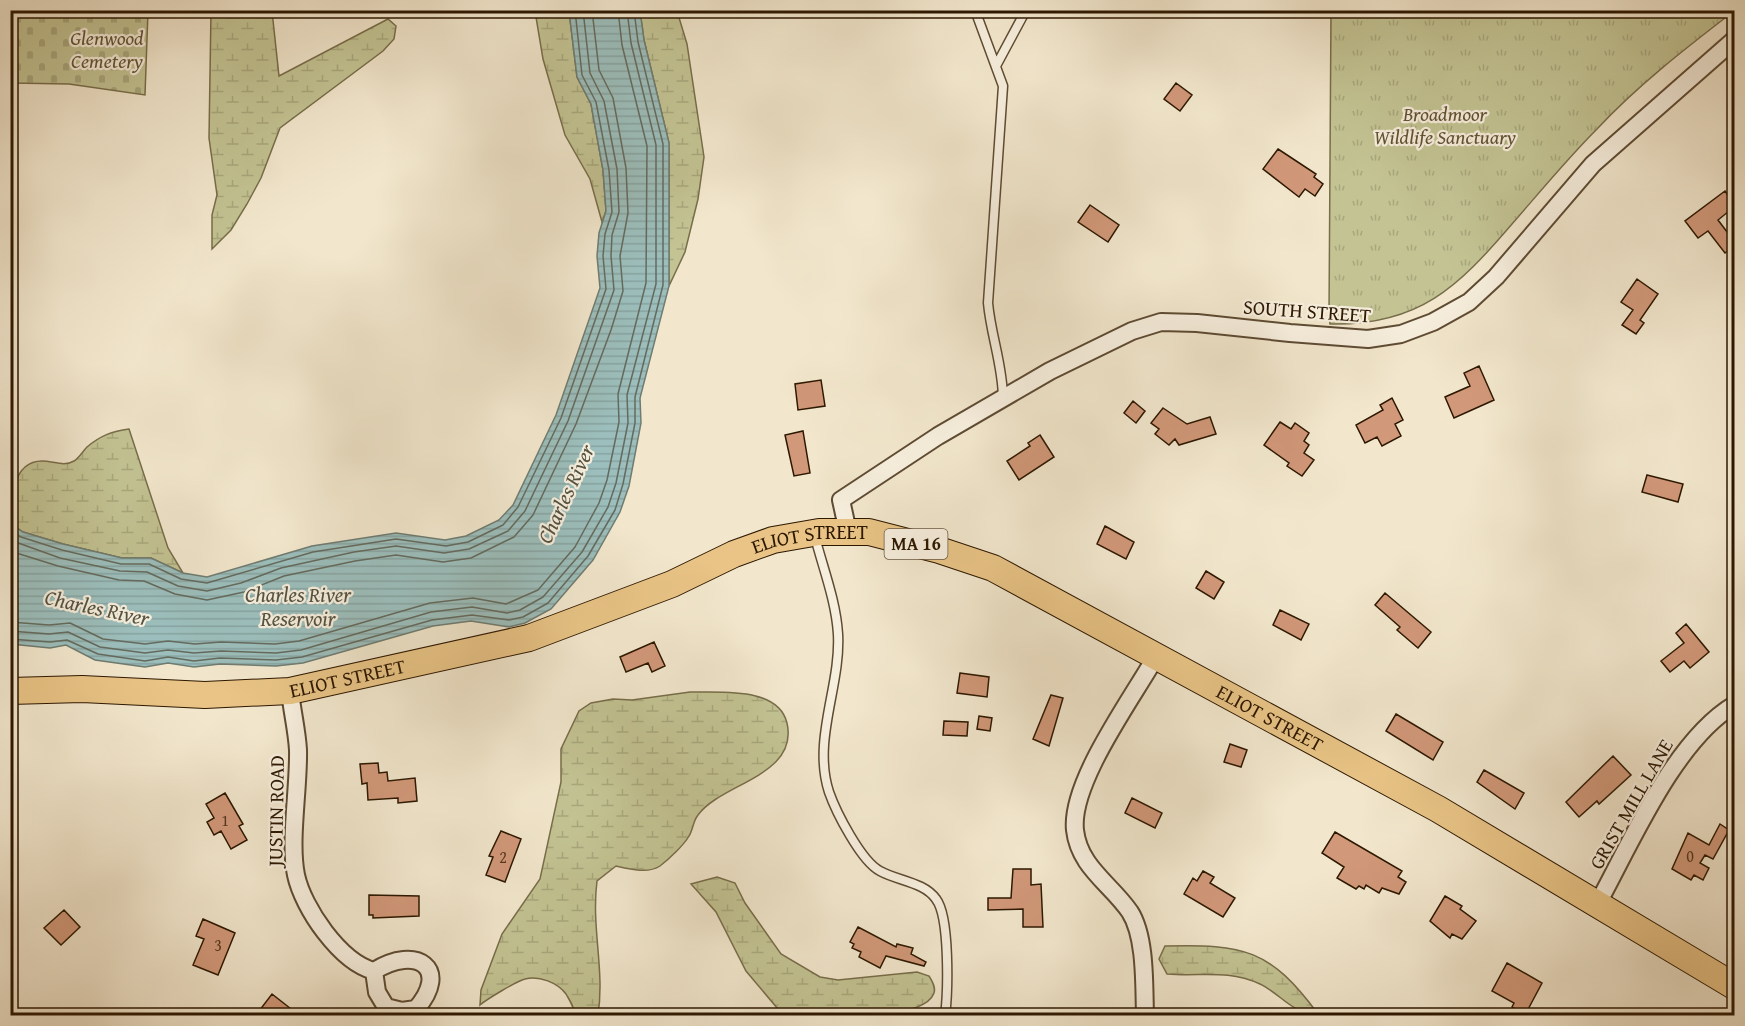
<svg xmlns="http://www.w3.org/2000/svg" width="1745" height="1026" viewBox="0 0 1745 1026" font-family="'Gentium Book Plus',serif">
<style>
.wetland{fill:url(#wetland-marsh);stroke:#786d4a;stroke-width:1.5}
.cemetery{fill:url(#cemetery-stones);stroke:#786d4a;stroke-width:1.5}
.park{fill:url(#park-tufts);stroke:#786d4a;stroke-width:1.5}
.water{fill:url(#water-rules);stroke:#6f7c71;stroke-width:1.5}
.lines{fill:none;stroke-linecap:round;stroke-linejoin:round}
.shore{stroke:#646b5e;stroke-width:1.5}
.building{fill:#d19879;stroke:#2c1700;stroke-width:1.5}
.lane-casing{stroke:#5e4b33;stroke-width:11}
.street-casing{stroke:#5e4b33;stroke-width:20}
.primary-casing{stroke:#2c1700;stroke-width:28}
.lane{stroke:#f7efde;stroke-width:8}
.street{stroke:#f7efde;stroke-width:16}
.primary{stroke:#e9c486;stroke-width:26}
.labels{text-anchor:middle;stroke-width:4.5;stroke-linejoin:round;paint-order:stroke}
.number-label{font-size:16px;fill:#55371e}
.shield{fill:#f7efde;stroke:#695843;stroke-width:1.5}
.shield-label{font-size:18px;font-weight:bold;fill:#2c1700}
.park-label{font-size:20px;font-style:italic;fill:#615333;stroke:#f7efde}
.street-label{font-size:20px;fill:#2c1700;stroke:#f7efde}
.water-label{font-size:21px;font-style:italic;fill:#535242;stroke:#f7efde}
</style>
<defs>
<pattern id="wetland-marsh" width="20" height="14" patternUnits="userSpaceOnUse" patternTransform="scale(1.5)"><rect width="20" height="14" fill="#c3c393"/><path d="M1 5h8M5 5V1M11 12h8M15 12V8" fill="none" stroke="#a8a77d"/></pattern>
<pattern id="cemetery-stones" width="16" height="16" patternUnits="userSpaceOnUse" patternTransform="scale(1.5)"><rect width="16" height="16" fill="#c3c393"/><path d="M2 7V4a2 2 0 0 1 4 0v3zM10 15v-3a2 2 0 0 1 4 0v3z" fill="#a8a77d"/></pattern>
<pattern id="park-tufts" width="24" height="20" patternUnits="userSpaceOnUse" patternTransform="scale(1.5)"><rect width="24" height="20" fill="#c3c393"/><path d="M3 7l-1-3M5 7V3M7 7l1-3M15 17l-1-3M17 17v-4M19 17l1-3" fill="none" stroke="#a8a77d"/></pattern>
<pattern id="water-rules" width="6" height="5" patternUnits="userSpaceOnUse" patternTransform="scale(1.5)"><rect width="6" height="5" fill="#9cbfbd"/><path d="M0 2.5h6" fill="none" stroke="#87a3a1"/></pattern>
</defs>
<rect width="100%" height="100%" fill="#f2e7cd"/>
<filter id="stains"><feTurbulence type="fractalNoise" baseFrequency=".00333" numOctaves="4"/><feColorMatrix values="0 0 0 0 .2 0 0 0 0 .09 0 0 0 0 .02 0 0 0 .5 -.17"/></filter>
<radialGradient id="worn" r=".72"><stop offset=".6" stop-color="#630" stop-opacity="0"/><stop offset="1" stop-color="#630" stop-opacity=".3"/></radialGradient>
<path class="wetland" d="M211,11h61l7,65 109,-57 8,7 -2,13 -11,12 -103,77 -19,50 -14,26 -16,26 -19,19v-34l5,-20 -8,-57z
M535,11h34l8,66 14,27 12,66 3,41 -4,11 -12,-43 -25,-44 -22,-76z
M640,11h37l10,33 17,113 -6,42 -13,53 -16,34v-143l-25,-103z
M129,429l39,119 15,25 -32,-15h-29l-59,-14 -40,-12 -12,-8c0,-21 0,-63 31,-63 11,0 22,6 32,0 5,-3 9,-10 13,-14 13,-11 25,-16 42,-18z
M690,692c29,1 88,-6 97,31 12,53 -66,60 -89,92 -5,6 -5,15 -9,21 -5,9 -20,23 -29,30 -12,8 -31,3 -44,0l-19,15c-6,46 8,89 1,134h-24c1,-7 -4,-14 -8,-21 -8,-11 -27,-19 -41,-15 -8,2 -38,20 -45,26l1,-15 21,-56 38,-55 21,-97v-33l18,-38 12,-8 22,-4 19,1z
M717,877l18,6 10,20 36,51 39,23 18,3 79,-8 12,4c3,5 7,11 5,17 -11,31 -123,23 -151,22l-37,-44 -30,-59 -25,-28z
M1165,946c79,-2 105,3 153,68 -25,1 -37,-20 -58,-30 -34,-15 -59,-7 -93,-10l-8,-15z"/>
<path class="cemetery" d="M11,10l137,1 -3,84 -76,-11 -58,-1z"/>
<path class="park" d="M1331,11v-1l403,1c-48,37 -96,74 -137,118 -30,30 -57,63 -85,95 -54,63 -93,102 -182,100l-1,-9z"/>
<path class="water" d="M569,11h71l4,29 25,103v143l-29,112 1,25 -12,63 -9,26 -27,48 -42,49 -26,14 -16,4 -38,-6 -38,5 -130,37 -27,3 -56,-2 -26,3 -26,-4 -23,4 -50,-7 -29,-15 -16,3 -39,-4v-120l12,8 40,12 59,14h29l32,15 24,4 105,-31 84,-13 49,7 21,-4 33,-16 14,-15 43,-90 44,-127 -3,-32 2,-23 7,-22 -3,-41 -12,-66 -14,-27z"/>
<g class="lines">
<path class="shore" d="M10,531l11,6 41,13 59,14h28l32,15 26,4 106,-31 83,-13 50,7 22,-4 35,-17 15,-18 43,-89 45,-129 -3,-33 2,-22 7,-22 -3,-42 -13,-68 -14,-27 -7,-65
M10,540l50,18 60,13 27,1 31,14 29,5 34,-8 40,-15 73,-16 42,-6 48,7 25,-4 39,-18 17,-20 43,-90 46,-131 -3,-34 1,-21 7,-23 -2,-43 -13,-68 -14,-28 -7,-63
M10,551l48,15 61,14 25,1 31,13 32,6 37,-8 40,-16 71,-15 41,-6 47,7 28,-4 43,-21 19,-22 43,-91 35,-94 12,-39 -3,-35 8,-43 -2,-45 -13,-70 -14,-28 -7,-60
M10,622l39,3 21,-2 33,16 42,5 23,-3 27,3 26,-2 54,2 24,-3 131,-38 43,-5 33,6 32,-14 37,-43 24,-44 8,-23 12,-58 -1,-28 28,-111 1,-137 -25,-101 -4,-35
M10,631l39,3 19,-2 32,15 45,6 23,-3 26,3 27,-2 55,2 25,-3 130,-38 41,-5 35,6 13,-3 23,-13 39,-45 26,-45 8,-24 12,-60 -1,-28 29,-111v-139l-25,-102 -4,-33
M10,639l40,3 17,-2 31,14 47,7 23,-4 26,4 26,-3 56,2 26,-3 130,-37 40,-5 37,5 14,-3 25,-14 40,-47 27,-46 8,-26 12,-61v-26l28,-112v-141l-25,-102 -4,-32"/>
</g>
<path class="building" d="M1176,83l16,12 -12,16 -16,-12z
M1278,149l38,25 -2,3 9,7 -8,12 -10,-7 -6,8 -36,-28z
M1725,191l9,13v3l-16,13 16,21v5l-9,7 -17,-22 -10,7 -13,-17z
M1090,205l29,20 -11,17 -30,-20z
M1637,279l21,15 -18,26 4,3 -8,11 -14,-9 11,-15 -12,-8z
M1479,366l15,34 -40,18 -9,-21 25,-11 -6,-13z
M821,380l4,26 -27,4 -3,-26z
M1392,398l11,22 -8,4 6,12 -19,10 -5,-9 -12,6 -9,-18 27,-15 -3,-5z
M1133,401l12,10 -9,12 -12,-10z
M1163,408l24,16 23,-7 6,17 -37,11 -4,-6 -6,6 -14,-11 4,-5 -8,-6z
M1280,422l11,7 4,-6 14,10 -5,8 5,4 -5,8 10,7 -12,16 -15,-10 2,-3 -25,-18z
M803,431l7,42 -16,3 -9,-41z
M1040,435l14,22 -35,23 -12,-19 23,-15 -2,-3z
M1647,475l36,9 -5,18 -36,-10z
M1105,526l29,16 -8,17 -29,-15z
M1206,571l18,11 -10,17 -18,-11z
M1385,593l46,39 -13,16 -21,-18 3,-3 -25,-22z
M1280,610l29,14 -8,16 -28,-15z
M1686,624l23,28 -19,16 -6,-7 -14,11 -9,-11 23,-18 -8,-10z
M654,642l11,24 -13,6 -4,-9 -22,9 -6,-15z
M960,673l29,4 -2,20 -30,-4z
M1051,695l12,3 -14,48 -16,-7z
M1396,714l47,28 -10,18 -47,-29z
M979,716l13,2 -2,13 -13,-2z
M944,721l24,1 -1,14 -24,-1z
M1230,744l17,6 -6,17 -17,-5z
M1613,756l18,19 -32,29 -2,-3 -18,16 -13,-15z
M378,763l1,10 8,-1 1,9 27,-3 2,23 -19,2v-5l-30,2 -1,-17 -5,1 -2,-20z
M1484,770l40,23 -9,16 -38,-27z
M225,793l18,31 -4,2 8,14 -16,9 -10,-18 -7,4 -7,-13 7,-4 -8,-14z
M1132,798l30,15 -7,15 -30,-15z
M1720,824l9,6 -16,29 -8,-4 -5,8 9,5 -6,12 -9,-5 -3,5 -19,-11 16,-36 21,12z
M501,831l20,8 -16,43 -19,-7 7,-18 -4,-1z
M1335,832l67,39 -4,6 8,5 -7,12 -17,-6 -3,5 -13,-8 -2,4 -5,-3 -3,3 -19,-11 7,-11 -22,-14z
M1013,869h18v16l10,-1 2,43h-20v-18l-35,1v-12h23z
M1203,871l11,6 -4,6 25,15 -12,19 -39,-23 9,-16 4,3z
M369,895l50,1v20l-46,2v-3h-4z
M1445,896l17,10 -2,3 16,12 -14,18 -10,-5 -2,4 -20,-17z
M64,910l16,17 -19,18 -17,-17z
M203,919l32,14 -17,42 -25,-10 11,-26 -8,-3z
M858,927l38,20 1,-3 16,4 -2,6 15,8 -2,4 -38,-10 -6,12 -21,-11 2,-5 -9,-4 2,-4 -4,-2z
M1507,963l35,20 -17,32 -13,-8 2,-4 -22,-12z
M272,994l28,22h-34l-7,-5z"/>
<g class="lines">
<g class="lane-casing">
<path id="lane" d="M975,10l28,76 -15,217c3,33 15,63 15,96
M996,66l30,-56
M815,537c8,31 21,64 23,97 3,52 -26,106 -9,158 7,20 32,69 51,79 18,10 44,11 56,28 14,18 12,93 9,117
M10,653h2"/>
</g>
<g class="street-casing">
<path id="street" d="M848,532l-7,-32 97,-64 112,-65 82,-40 29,-9 36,1 93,10 78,6 33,-5 32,-12 36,-20 27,-25 97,-113 141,-124
M290,691c2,20 7,40 8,59 1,37 -9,91 -2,125 7,33 44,87 78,96 43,-27 77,-2 42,38l-14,2 -16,-4 -9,-15 -3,-21
M1597,905c34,-62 77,-164 137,-200
M1145,1016c-1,-30 1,-79 -15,-104 -19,-28 -51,-45 -55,-82 -5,-47 56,-130 80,-172"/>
</g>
<g class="primary-casing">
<g id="primary">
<path id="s1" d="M10,691l72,-2 123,6 85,-4 239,-53 143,-54 62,-30 39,-14 46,-8h50l70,18 54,18 445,241 296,177"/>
</g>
</g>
<use href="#lane" class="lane"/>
<use href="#street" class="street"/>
<use href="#primary" class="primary"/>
</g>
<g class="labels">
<g class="number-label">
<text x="225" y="826">1</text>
<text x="1690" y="862">0</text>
<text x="503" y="863">2</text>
<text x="218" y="951">3</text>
</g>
<rect class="shield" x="884.5" y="529" width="63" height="30" rx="4.5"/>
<g class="shield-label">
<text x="916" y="550">MA 16</text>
</g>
<g class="park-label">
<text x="107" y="45">Glenwood<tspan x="107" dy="23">Cemetery</tspan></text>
<text x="1445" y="121">Broadmoor<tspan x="1445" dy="23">Wildlife Sanctuary</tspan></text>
</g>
<g class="street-label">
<text transform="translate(1307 311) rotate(4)" y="7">SOUTH STREET</text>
<text dy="7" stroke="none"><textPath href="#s1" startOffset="825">ELIOT STREET</textPath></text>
<text dy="7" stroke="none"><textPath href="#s1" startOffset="339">ELIOT STREET</textPath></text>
<text dy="7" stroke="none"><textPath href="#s1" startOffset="1329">ELIOT STREET</textPath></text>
<text transform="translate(1631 804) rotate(-60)" y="7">GRIST MILL LANE</text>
<text transform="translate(276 811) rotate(-89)" y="7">JUSTIN ROAD</text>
</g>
<g class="water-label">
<text transform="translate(566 494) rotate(-65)" y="7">Charles River</text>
<text x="298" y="602">Charles River<tspan x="298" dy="24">Reservoir</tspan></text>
<text transform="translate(97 608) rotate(12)" y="7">Charles River</text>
</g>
</g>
<rect width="1745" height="1026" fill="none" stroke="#f2e7cd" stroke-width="36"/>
<rect x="12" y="12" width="1721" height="1002" fill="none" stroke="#2c1700" stroke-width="3"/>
<rect x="18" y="18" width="1709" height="990" fill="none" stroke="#2c1700" stroke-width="1.5"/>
<rect width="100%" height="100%" filter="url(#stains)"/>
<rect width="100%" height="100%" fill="url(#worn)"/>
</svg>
